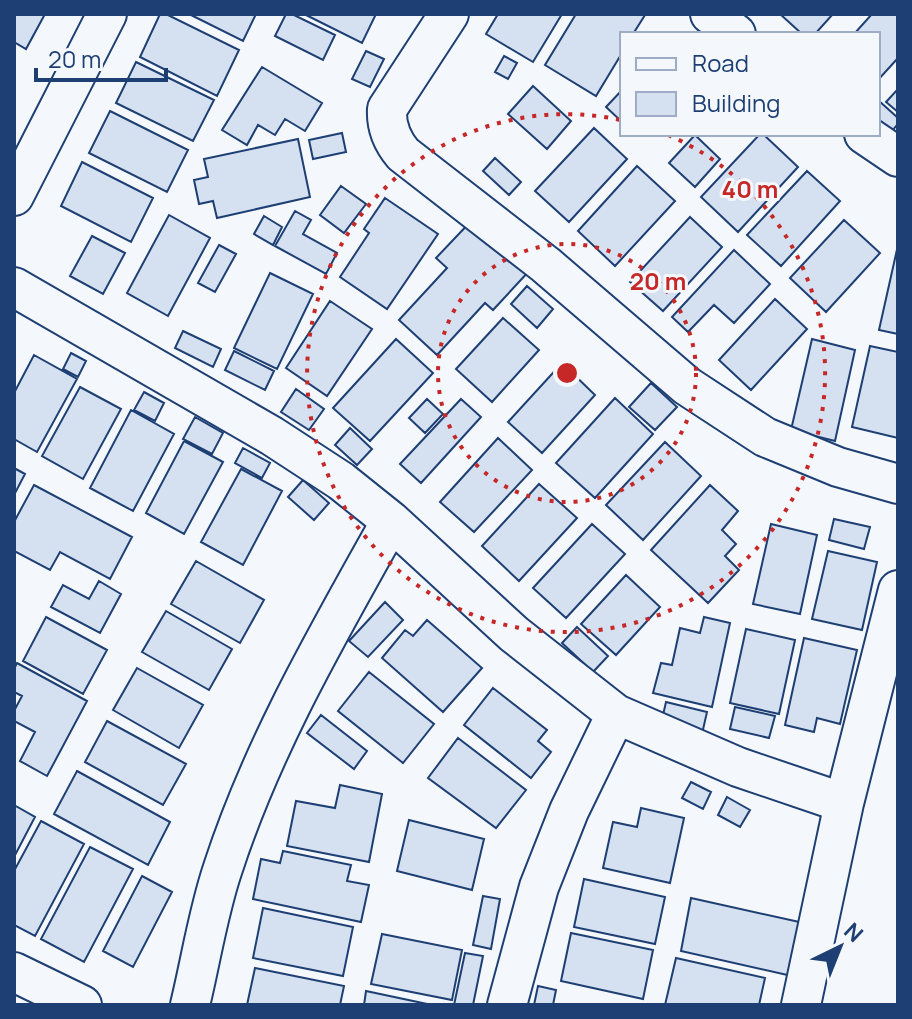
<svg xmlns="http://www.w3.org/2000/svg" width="912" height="1019" viewBox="0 0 912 1019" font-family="Manrope,sans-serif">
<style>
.building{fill:#d5e0f0;stroke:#1d3f73;stroke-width:2}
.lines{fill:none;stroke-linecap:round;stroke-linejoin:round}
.street-casing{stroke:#1d3f73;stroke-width:42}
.street{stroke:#f4f7fb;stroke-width:38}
.ring{fill:none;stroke:#c62828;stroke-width:4;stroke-dasharray:4 8}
.centre{fill:#c62828;stroke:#f4f7fb;stroke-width:4}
.ring-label{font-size:24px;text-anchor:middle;font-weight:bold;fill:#c62828;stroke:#f4f7fb;stroke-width:6;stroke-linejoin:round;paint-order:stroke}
</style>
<rect width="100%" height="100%" fill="#f4f7fb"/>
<path class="building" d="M14,14h31l-19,35 -12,-7z
M160,14h6l73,36 -22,46 -77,-39z
M189,14h67l-13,27z
M286,14h6l43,21 -12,25 -48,-24z
M304,14h72l-14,29z
M498,14h64l-29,48 -47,-28z
M576,14l69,1 -12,19h-11v19l-26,43 -51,-31z
M780,14h53l-18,20h-13z
M872,14h26v44l-20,22v-46h-24z
M366,51l18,8 -14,28 -18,-8z
M504,56l13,7 -9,16 -13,-7z
M136,62l78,38 -21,41 -77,-38z
M262,67l60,36 -17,28 -20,-12 -10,16 -17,-10 -11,20 -25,-15z
M533,86l38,35 -24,28 -39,-35z
M898,89v23l-12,-10z
M622,90v32l-16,-15z
M878,100l20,18v6l-12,14 -8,-8z
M110,111l78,39 -21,42 -78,-39z
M594,128l33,31 -58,63 -34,-31z
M342,133l4,19 -33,7 -4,-19z
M760,134h3l35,33 -60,65 -37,-35z
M695,135l25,24 -25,28 -26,-24z
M298,139l12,58 -93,21 -4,-17 -14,3 -5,-24 14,-3 -4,-18z
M495,158l26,24 -12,13 -26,-24z
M82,162l71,36 -22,44 -70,-36z
M637,166l38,35 -60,65 -37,-35z
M807,171l33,30 -59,65 -34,-31z
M341,186l25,18 -22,29 -24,-18z
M385,198l53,36 -51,75 -47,-32 29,-44 -5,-4z
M295,211l16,9 -8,14 34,19 -11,21 -51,-28z
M169,215l41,23 -42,78 -41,-23z
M264,216l18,11 -9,18 -19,-11z
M475,217l56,52 -38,41 -8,-7 -48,52 -38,-35 48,-52 -11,-10z
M690,217l32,30 -59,64 -33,-29z
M844,220l36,33 -54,59 -36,-34z
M92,236l33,17 -22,41 -33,-18z
M219,245l17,9 -21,38 -17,-9z
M898,245v89l-19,-4z
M734,250l36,34 -36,39 -20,-18 -26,27 -16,-15z
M270,273l43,21 -36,75 -43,-21z
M527,286l26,23 -16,19 -26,-24z
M775,299l32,30 -56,61 -32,-30z
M330,301l42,28 -45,67 -41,-28z
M503,318l36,32 -47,52 -36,-33z
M183,331l38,18 -8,18 -38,-19z
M396,339l37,34 -63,68 -37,-33z
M812,339l43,11 -20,91 -44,-11z
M870,346l28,6v86l-46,-11z
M234,351l40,20 -9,19 -40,-20z
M71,353l15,8 -8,16 -15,-8z
M34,355l43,24 -40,73 -23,-13v-46z
M562,363l33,32 -53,58 -34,-31z
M651,383l26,24 -22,23 -26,-23z
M80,387l41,22 -38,70 -41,-23z
M296,389l28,20 -15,21 -28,-18z
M144,392l20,11 -9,18 -21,-11z
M615,398l38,36 -58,64 -39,-35z
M427,399l16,15 -18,19 -16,-15z
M461,399l20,18 -60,66 -21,-19z
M131,410l43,24 -41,77 -43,-23z
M195,417l28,16 -11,21 -29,-15z
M350,428l22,21 -15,16 -22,-20z
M498,438l34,32 -58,62 -34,-30z
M184,441l39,21 -39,72 -38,-21z
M665,442l36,34 -58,64 -37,-35z
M243,448l27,15 -8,15 -27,-15z
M14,468l11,6 -11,21z
M241,469l41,22 -39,74 -42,-23z
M303,480l26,23 -15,17 -26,-23z
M539,484l38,34 -58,63 -37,-35z
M34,485l98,52 -22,42 -50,-27 -10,18 -36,-19v-29z
M710,485l28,26 -16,19 14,14 -11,12 14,14 -31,33 -57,-53z
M834,519l36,8 -6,22 -35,-9z
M592,524l33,30 -59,64 -33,-30z
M771,524l46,11 -17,79 -47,-10z
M828,551l49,11 -15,68 -50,-11z
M196,561l68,39 -24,43 -69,-39z
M626,575l34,32 -44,48 -35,-31z
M99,581l22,13 -21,39 -49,-26 12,-22 26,14z
M385,602l18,18 -35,37 -19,-16z
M166,611l66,38 -23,41 -67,-38z
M46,617l61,33 -24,44 -60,-33z
M704,617l26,6 -18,84 -59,-14 8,-30 11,2 8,-37 20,5z
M427,620l55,48 -39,44 -61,-54 23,-28 8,6z
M577,627l31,29 -15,16 -31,-29z
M746,629l49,11 -16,74 -49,-11z
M804,638l53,12 -17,74 -23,-6 -3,14 -29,-7z
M17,663l70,38 -40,75 -27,-15 15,-29 -21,-11v-10l8,-15 -8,-4v-23z
M137,668l66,37 -24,43 -66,-38z
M369,672l65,52 -31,39 -65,-52z
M493,688l54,42 -9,11 13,11 -20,26 -67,-53z
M666,702l41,10 -5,22 -41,-10z
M735,707l40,9 -6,22 -39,-9z
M321,715l46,36 -13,18 -47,-36z
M107,721l79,43 -23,41 -78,-43z
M458,738l68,52 -30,38 -68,-50z
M77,771l93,51 -22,43 -94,-51z
M691,782l20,10 -8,17 -21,-11z
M340,785l42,9 -13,68 -82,-16 9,-45 39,7z
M727,797l23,13 -10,17 -22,-12z
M14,805l21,12 -21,40z
M641,808l43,10 -14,65 -67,-15 10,-46 24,5z
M409,820l75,19 -12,51 -75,-19z
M41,821l43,23 -49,92 -21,-11v-54z
M90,847l43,22 -49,93 -43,-23z
M283,851l68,14 -4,16 22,4 -8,37 -108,-23 8,-40 19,4z
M142,876l30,16 -39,75 -30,-16z
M584,879l81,18 -10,47 -81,-17z
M483,896l17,3 -9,50 -18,-4z
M691,898l113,25 -12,53 -111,-25z
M263,908l90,19 -10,49 -90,-18z
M571,933l82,17 -10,49 -82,-18z
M382,934l80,16 -10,50 -81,-16z
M465,953l18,3 -10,49h-19z
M676,958l89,20 -6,27h-94z
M255,968l89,18 -4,19h-93z
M538,986l18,4 -3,15h-19z
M366,991l66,14h-68z"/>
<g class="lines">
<g class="street-casing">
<path id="street" d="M449,14l-62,95c-1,17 5,32 16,45l143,111 141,121 78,51 73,30 60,17
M710,14l26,20
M864,134l34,23
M14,196l93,-182
M14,287l258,149 69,45 50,40 123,113 102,80 122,53 106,36
M14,972l68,33
M190,1005c11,-45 18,-93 33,-137 40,-123 105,-234 168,-347
M507,1005l32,-118 30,-76 47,-97
M801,1005l43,-202 54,-213"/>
</g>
<use href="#street" class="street"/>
</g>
<g class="ring">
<circle cx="567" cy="373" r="129"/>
<path d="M668 135A259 259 0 1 1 621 120"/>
</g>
<circle cx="567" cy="373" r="12" class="centre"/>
<g class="ring-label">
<text x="750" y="198">40 m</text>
<text x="658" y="290">20 m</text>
</g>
<rect width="912" height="1019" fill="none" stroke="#1d3f73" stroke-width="32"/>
<rect x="620" y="32" width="260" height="104" fill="#f4f7fb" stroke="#9eadc5" stroke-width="2"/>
<rect x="636" y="58" width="40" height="12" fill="#f4f7fb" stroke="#9eadc5" stroke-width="2"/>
<text x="692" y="72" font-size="24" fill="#1d3f73">Road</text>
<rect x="636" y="92" width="40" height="24" fill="#d5e0f0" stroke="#9eadc5" stroke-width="2"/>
<text x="692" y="112" font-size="24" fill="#1d3f73">Building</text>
<g transform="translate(840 947) rotate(43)" stroke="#f4f7fb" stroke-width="6" paint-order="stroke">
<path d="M0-6L14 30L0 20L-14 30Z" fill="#1d3f73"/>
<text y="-12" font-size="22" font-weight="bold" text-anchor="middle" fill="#1d3f73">N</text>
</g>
<path d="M36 68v12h130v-12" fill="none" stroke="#1d3f73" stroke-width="4"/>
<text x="48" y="68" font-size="24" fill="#1d3f73" stroke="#f4f7fb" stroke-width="6" paint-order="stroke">20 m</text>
</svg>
